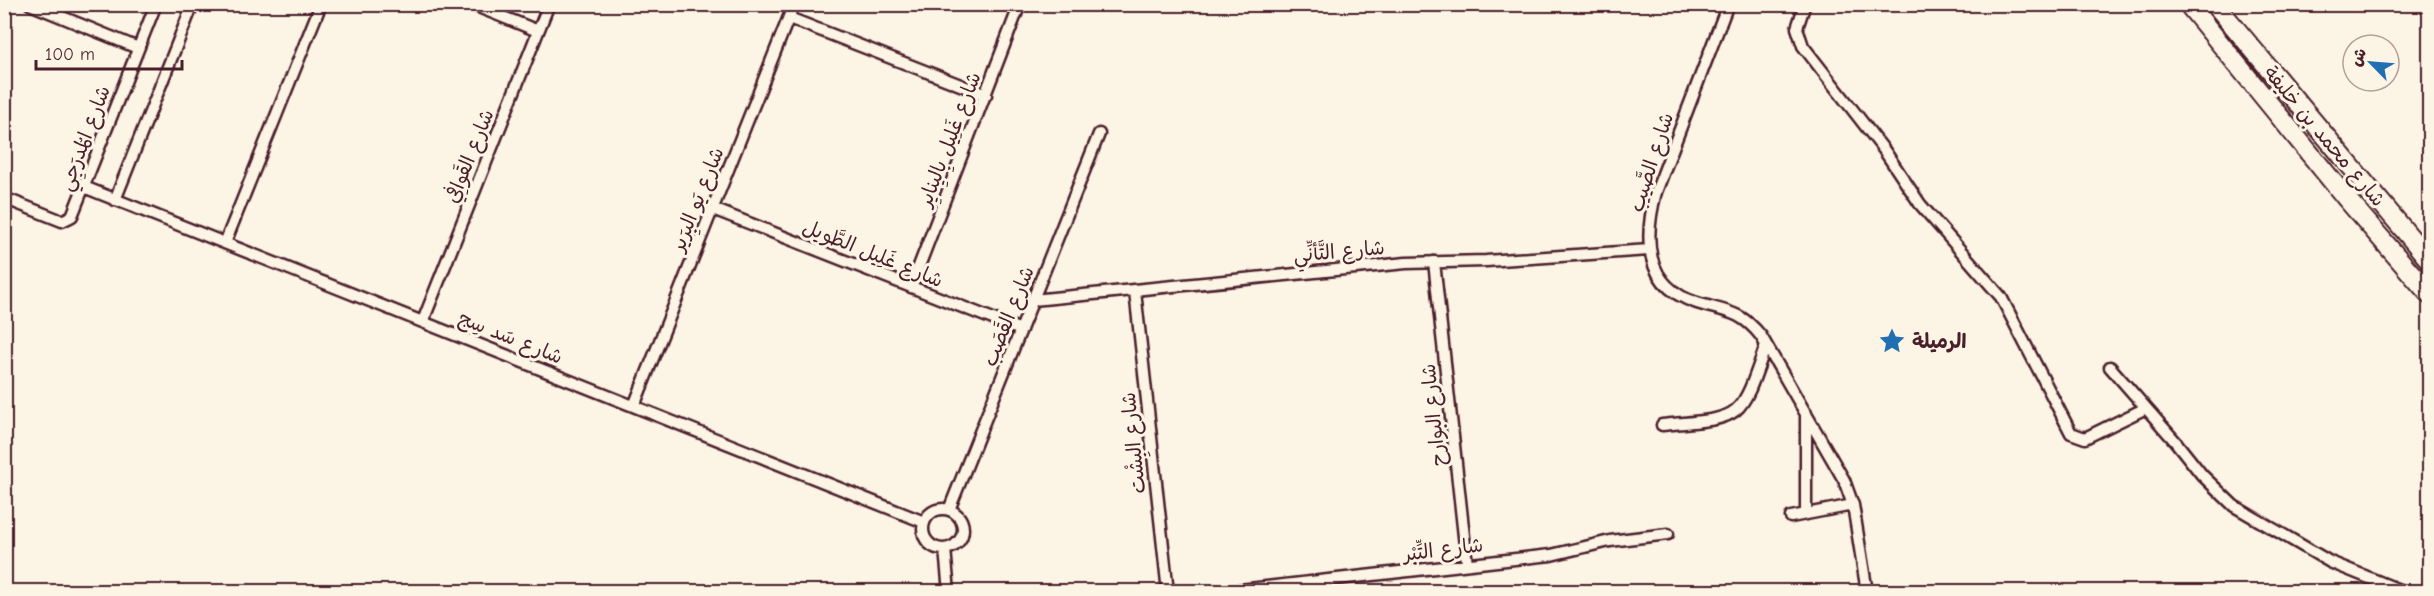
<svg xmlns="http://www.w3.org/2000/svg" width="2434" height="596" viewBox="0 0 2434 596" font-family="'Comic Neue','Playpen Sans Arabic',sans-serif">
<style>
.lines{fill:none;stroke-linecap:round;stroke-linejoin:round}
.minor-casing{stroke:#4a1f2b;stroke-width:15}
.trunk-casing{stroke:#4a1f2b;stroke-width:22}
.minor{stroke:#fcf5e5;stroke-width:10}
.trunk{stroke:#fcf5e5;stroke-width:18}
.labels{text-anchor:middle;stroke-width:6;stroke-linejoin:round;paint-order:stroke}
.street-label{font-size:20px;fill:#4a1f2b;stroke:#fcf5e5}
.poi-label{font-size:20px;font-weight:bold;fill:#4a1f2b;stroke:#fcf5e5;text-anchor:start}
</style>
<rect width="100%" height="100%" fill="#fcf5e5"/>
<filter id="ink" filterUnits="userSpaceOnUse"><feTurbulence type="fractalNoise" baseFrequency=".0167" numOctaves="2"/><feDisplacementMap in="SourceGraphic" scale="12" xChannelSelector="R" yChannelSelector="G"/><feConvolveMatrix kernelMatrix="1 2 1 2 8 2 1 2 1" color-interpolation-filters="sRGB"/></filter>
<g filter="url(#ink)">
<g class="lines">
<g class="minor-casing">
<path id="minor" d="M30,4l108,44
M471,4l67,27
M1728,4l-72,188c-12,45 -13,94 41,111 29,9 43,7 64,33l83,144 9,25 14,87
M1805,4l-8,24 6,18 81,104 36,54 81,93 70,136 14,5 61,-30
M789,18l197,77
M84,187l840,335
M4,198l58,23 10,-5 84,-212
M115,200l78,-196
M713,209l308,121
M225,243l96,-239
M1434,262l33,302
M911,287l109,-283
M1135,291l33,301
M1033,300l373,-37 80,-2 163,-11
M423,321l126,-317
M2110,367l65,74 27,34 32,31 96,56 74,30
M634,406l160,-402
M1806,413v101
M1662,425c81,-8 77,-2 104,-80
M923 529a20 20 0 1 1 40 0a20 20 0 1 1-40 0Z
M949,510l150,-376
M1791,517l62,-12
M945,549l4,43
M1222,592l329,-37 59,-14 58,-7"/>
</g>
<g class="trunk-casing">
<path id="trunk" d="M2188,4l158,194 84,97
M2215,4l215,257"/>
</g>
<use href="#minor" class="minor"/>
<use href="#trunk" class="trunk"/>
</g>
</g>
<defs>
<g id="sight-bare" transform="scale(2.07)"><path d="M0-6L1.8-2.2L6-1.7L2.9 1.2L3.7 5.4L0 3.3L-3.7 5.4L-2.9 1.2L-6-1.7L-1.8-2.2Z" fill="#1f6fb2" stroke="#fcf5e5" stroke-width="2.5" paint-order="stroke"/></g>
</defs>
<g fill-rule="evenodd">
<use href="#sight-bare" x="1892" y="341"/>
</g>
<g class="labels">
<g class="street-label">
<text transform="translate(2325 136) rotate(50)" y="7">شارع محمد بن خليفة</text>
<text transform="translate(84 138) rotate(-69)" y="7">شارع المُدرَجِي</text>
<text transform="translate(949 139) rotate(-69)" y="7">شارع غَلِيل بِاليِنايِر</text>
<text transform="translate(469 156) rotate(-68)" y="7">شارع القَوافِي</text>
<text transform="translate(1651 162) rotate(-72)" y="7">شارع الصَّيب</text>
<text transform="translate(697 199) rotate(-68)" y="7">شارع يَو البِرَير</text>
<text transform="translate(1339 251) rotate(-5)" y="7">شارع التَّأنِّي</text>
<text transform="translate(873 253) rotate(22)" y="7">شارع غَلِيل الطَّويل</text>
<text transform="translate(1008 316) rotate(-68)" y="7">شارع القَصَب</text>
<text transform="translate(511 337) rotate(22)" y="7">شارع سَد سِج</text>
<text transform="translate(1433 415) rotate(-96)" y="7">شارع البوارح</text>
<text transform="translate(1133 443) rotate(-96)" y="7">شارع البِشْت</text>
<text transform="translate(1443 549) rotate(-7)" y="7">شارع التِّبْر</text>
</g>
<g class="poi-label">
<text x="1912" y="348">الرميلة</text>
</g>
</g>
<rect width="2434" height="596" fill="none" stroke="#fcf5e5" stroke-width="24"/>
<rect x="12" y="12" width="2410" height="572" fill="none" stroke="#4a1f2b" stroke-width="2" filter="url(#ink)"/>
<g transform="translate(2371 63) rotate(295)"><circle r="28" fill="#fcf5e5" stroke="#b59f9b" stroke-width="1.5"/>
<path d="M0-4.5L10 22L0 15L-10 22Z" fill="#1f6fb2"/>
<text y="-9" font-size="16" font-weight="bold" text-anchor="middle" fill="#4a1f2b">ش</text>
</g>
<path d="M36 60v9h146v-9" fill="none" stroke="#4a1f2b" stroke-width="3"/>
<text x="45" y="60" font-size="18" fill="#4a1f2b" stroke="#fcf5e5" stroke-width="4.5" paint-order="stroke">100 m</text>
</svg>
